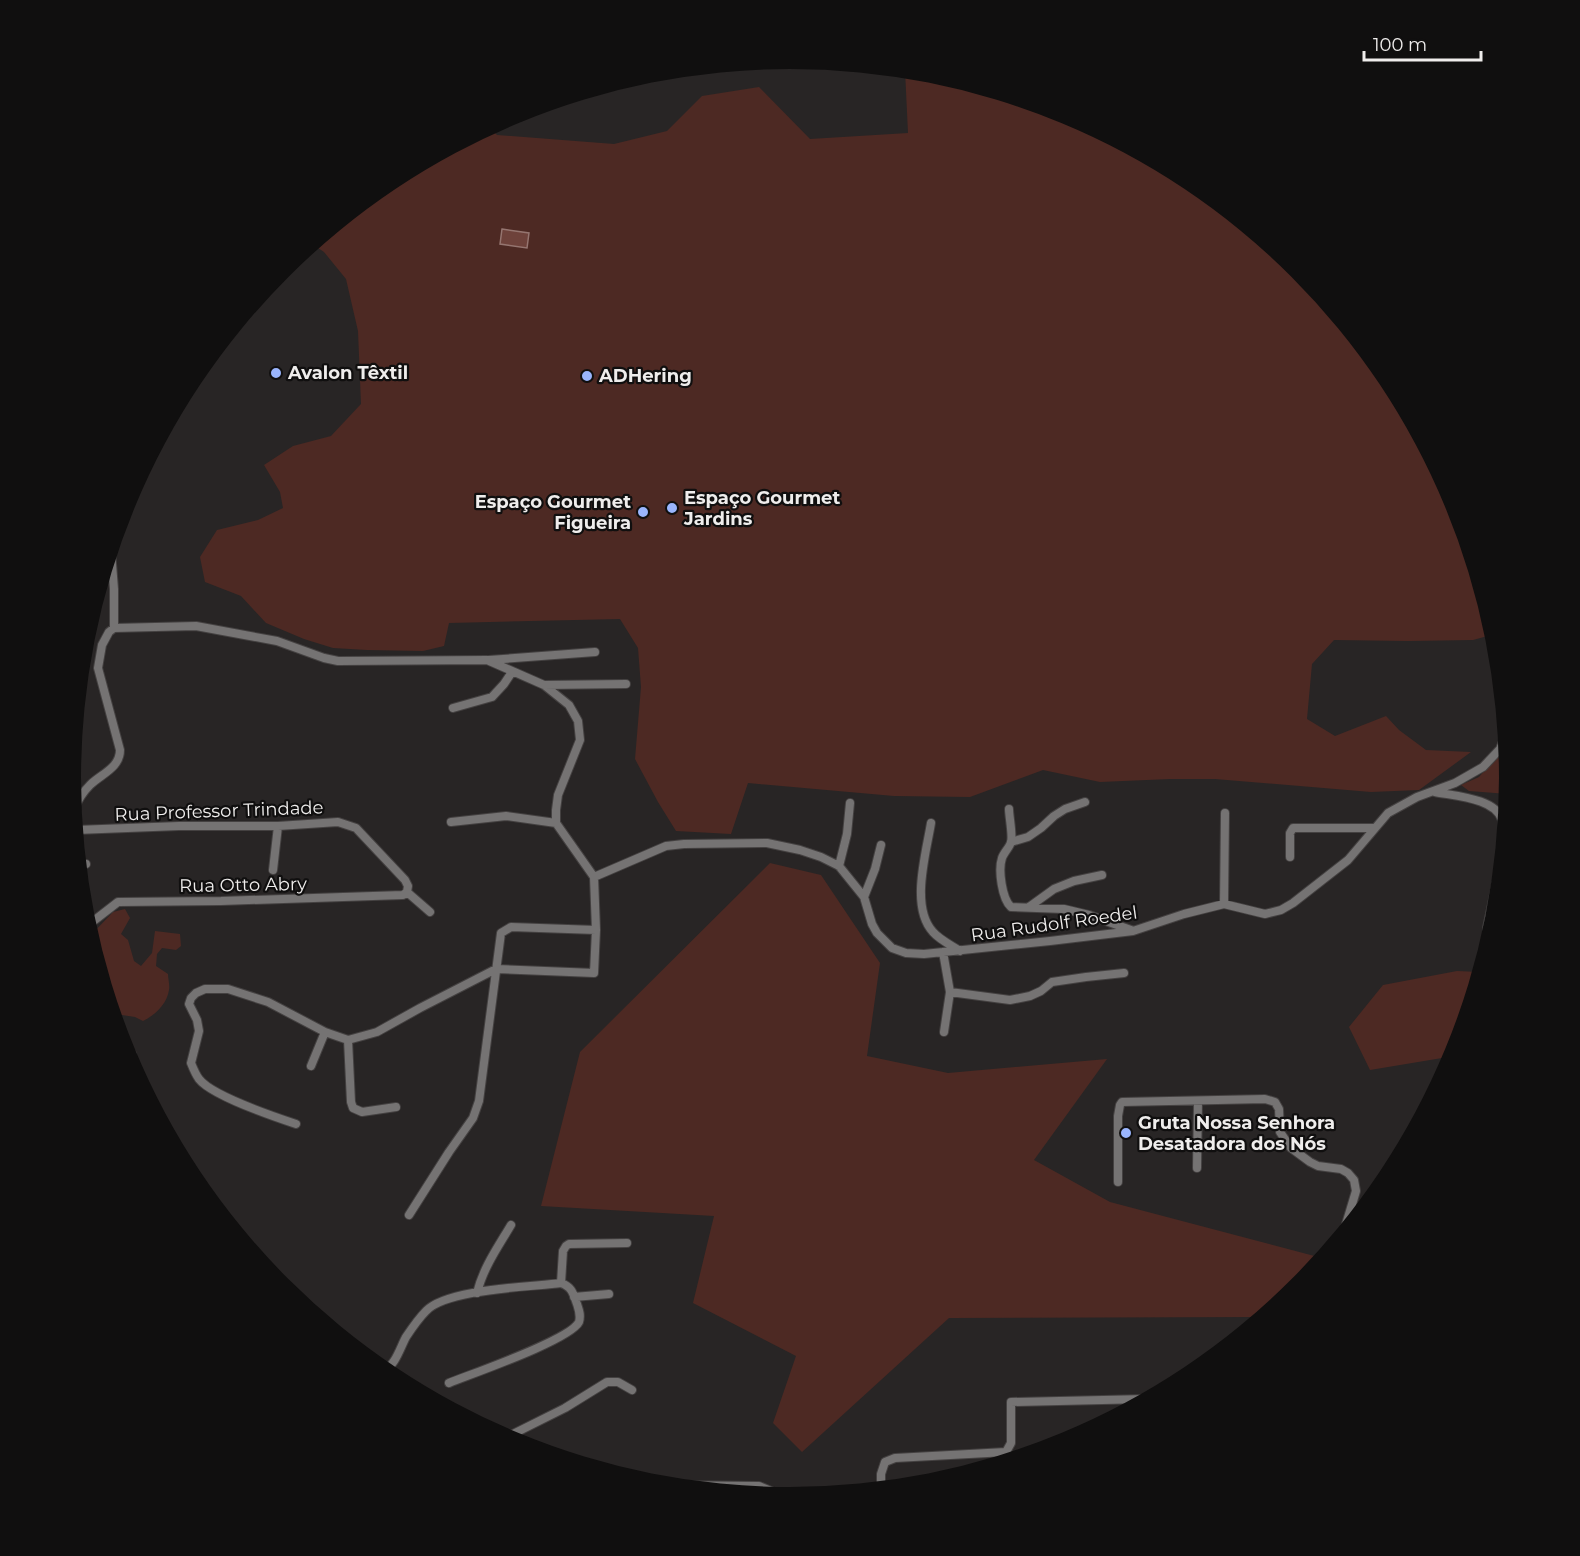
<svg xmlns="http://www.w3.org/2000/svg" width="1580" height="1556" viewBox="0 0 1580 1556" font-family="Montserrat,sans-serif">
<style>
.green{fill:#4d2923}
.water{fill:#6e423b;stroke:#957570;stroke-width:1.5}
.lines{fill:none;stroke-linecap:round;stroke-linejoin:round}
.street-casing{stroke:#444141;stroke-width:10}
.street{stroke:#757373;stroke-width:8}
.poi-dot{fill:#9ab5fd;stroke:#100f0f;stroke-width:2}
.labels{text-anchor:middle;stroke-width:4.5;stroke-linejoin:round;paint-order:stroke}
.poi-label{font-size:18px;font-weight:bold;fill:#efedec;stroke:#100f0f;text-anchor:start}
.street-label{font-size:18px;fill:#efedec;stroke:#100f0f}
</style>
<rect width="100%" height="100%" fill="#282525"/>
<path class="green" d="M905,70l26,2 135,41 124,67 109,89 89,110 67,124 40,131 -22,6 -65,1 -74,-1 -22,24 -5,55 28,17 51,-20 13,14 27,20 45,2 -52,38 -48,2 -156,-13h-45l-70,3 -57,-12 -73,27 -76,-1 -146,-13 -17,51 -55,-3 -18,-29 -23,-43 6,-72 -3,-39 -18,-29 -171,4 -5,23 -21,5 -56,-1 -34,-2 -29,-9 -38,-16 -25,-27 -36,-14 -5,-25 17,-27 41,-10 25,-12 -3,-16 -16,-27 29,-19 38,-10 30,-32 -3,-73 -12,-52 -22,-27 -12,-8 79,-64 98,-53 8,8 117,9 53,-13 35,-35 57,-9 51,52 98,-6z
M1506,746l3,32 -1,16 -39,-3 -8,-6 18,-8z
M770,863l51,12 59,88 -13,93 81,17 159,-14 -73,101 76,42 212,56 -23,29 -38,30 -312,1 -147,134 -29,-29 23,-67 -103,-53 21,-87 -173,-10 39,-154z
M125,909l5,9 -9,16 7,6 6,21 7,5 11,-13 3,-22 25,3 1,12 -5,4 -14,-2 -5,6 -1,12 12,8c0,5 2,11 1,16 -2,14 -14,25 -26,31l-8,-4 -13,-2 -7,5 -25,-84 23,-24z
M1457,971l22,1 -25,84 -84,14 -21,-43 34,-42z"/>
<path class="water" d="M502,229l27,4 -2,15 -27,-4z"/>
<g class="lines">
<g class="street-casing">
<path id="street" d="M111,551l3,38v39
M489,660l106,-8
M544,685l82,-1
M453,708l39,-11 12,-13 8,-12
M1435,792c19,4 61,6 67,28 1,6 1,14 1,20
M74,809c4,-9 9,-17 16,-24 11,-11 30,-17 30,-35l-22,-82 4,-23 7,-13 5,-4 82,-2 81,15 47,17 14,3 149,-1 57,25 25,20 9,16 2,19 -22,55 -2,15v13l38,54 2,53 -2,43 -98,-4 -76,39 -43,24 -29,8 -23,-8 -57,-30 -40,-13h-23l-9,4 -5,5 -2,6 8,16 2,11 -8,32c2,5 5,12 8,16 13,17 76,38 97,45
M1009,809c0,7 4,27 2,33 -1,5 -7,10 -9,16 -4,12 0,41 9,49l53,2 25,6 42,15
M451,822l55,-6 50,7
M931,823c-5,31 -21,84 2,109 7,8 18,13 27,19
M76,830l103,-4h99l60,-4 18,6 49,52 3,6 -1,6 23,20
M1011,842l17,-5 13,-9 13,-12 11,-7 20,-7
M1290,857v-24l3,-5h82
M79,865l7,-1
M839,866l8,-32 3,-31
M273,870l5,-44
M594,877l72,-31 18,-2 83,-1 33,7 21,7 18,9 25,31 8,27 5,9 15,15 14,5 18,1 126,-13 83,-10 51,-17 40,-10 41,10 16,-4 12,-7 55,-43 40,-47 29,-16 38,-14 28,-16 17,-18 5,-12
M864,897l11,-28 6,-24
M1224,904l1,-91
M1029,907l25,-18 20,-8 28,-6
M87,926l31,-24 103,-1 182,-6 4,-3
M1487,946v-18l15,-71
M943,952l7,40 -6,40
M950,992l60,8 20,-4 11,-5 11,-9 34,-5 38,-4
M348,1040l3,62 2,6 9,4 34,-5
M126,1055l6,-1
M311,1066l14,-34
M1197,1168l1,-67
M1118,1182v-66l2,-11 2,-3 143,-3 10,3 4,7 1,23 11,16 19,14 8,4 23,3 7,4 6,7 2,11 -12,40
M409,1215l40,-63 24,-34 6,-17 22,-168 10,-6 85,3
M561,1283l2,-32 3,-5 3,-2 58,-1
M477,1293c6,-25 21,-46 34,-68
M574,1297l35,-3
M384,1371c12,-7 16,-23 22,-34 6,-9 13,-19 20,-26 20,-22 104,-24 135,-28 11,4 12,10 16,21 2,6 4,11 2,18 -9,18 -108,52 -130,61
M505,1438l60,-30 42,-26h11l14,8
M662,1485l97,1 12,5 4,5
M881,1489v-15l4,-12 10,-4 111,-6 5,-9v-41l135,-3"/>
</g>
<use href="#street" class="street"/>
</g>
<g class="poi-dot">
<circle cx="276" cy="373" r="6"/>
<circle cx="587" cy="376" r="6"/>
<circle cx="672" cy="508" r="6"/>
<circle cx="643" cy="512" r="6"/>
<circle cx="1126" cy="1133" r="6"/>
</g>
<g class="labels">
<g class="poi-label">
<text x="288" y="379">Avalon Têxtil</text>
<text x="599" y="382">ADHering</text>
<text x="684" y="504">Espaço Gourmet<tspan x="684" dy="21">Jardins</tspan></text>
<text x="631" y="508" text-anchor="end">Espaço Gourmet<tspan x="631" dy="21">Figueira</tspan></text>
<text x="1138" y="1129">Gruta Nossa Senhora<tspan x="1138" dy="21">Desatadora dos Nós</tspan></text>
</g>
<g class="street-label">
<text transform="translate(219 811) rotate(-2)" y="6">Rua Professor Trindade</text>
<text transform="translate(243 885) rotate(-1)" y="6">Rua Otto Abry</text>
<text transform="translate(1054 924) rotate(-8)" y="6">Rua Rudolf Roedel</text>
</g>
</g>
<path d="M0 0H1580V1556H0ZM81 778a709 709 0 1 1 1418 0a709 709 0 1 1-1418 0Z" fill="#100f0f" fill-rule="evenodd"/>
<path d="M1364 51v9h117v-9" fill="none" stroke="#efedec" stroke-width="3"/>
<text x="1373" y="51" font-size="18" fill="#efedec" stroke="#100f0f" stroke-width="4.5" paint-order="stroke">100 m</text>
</svg>
